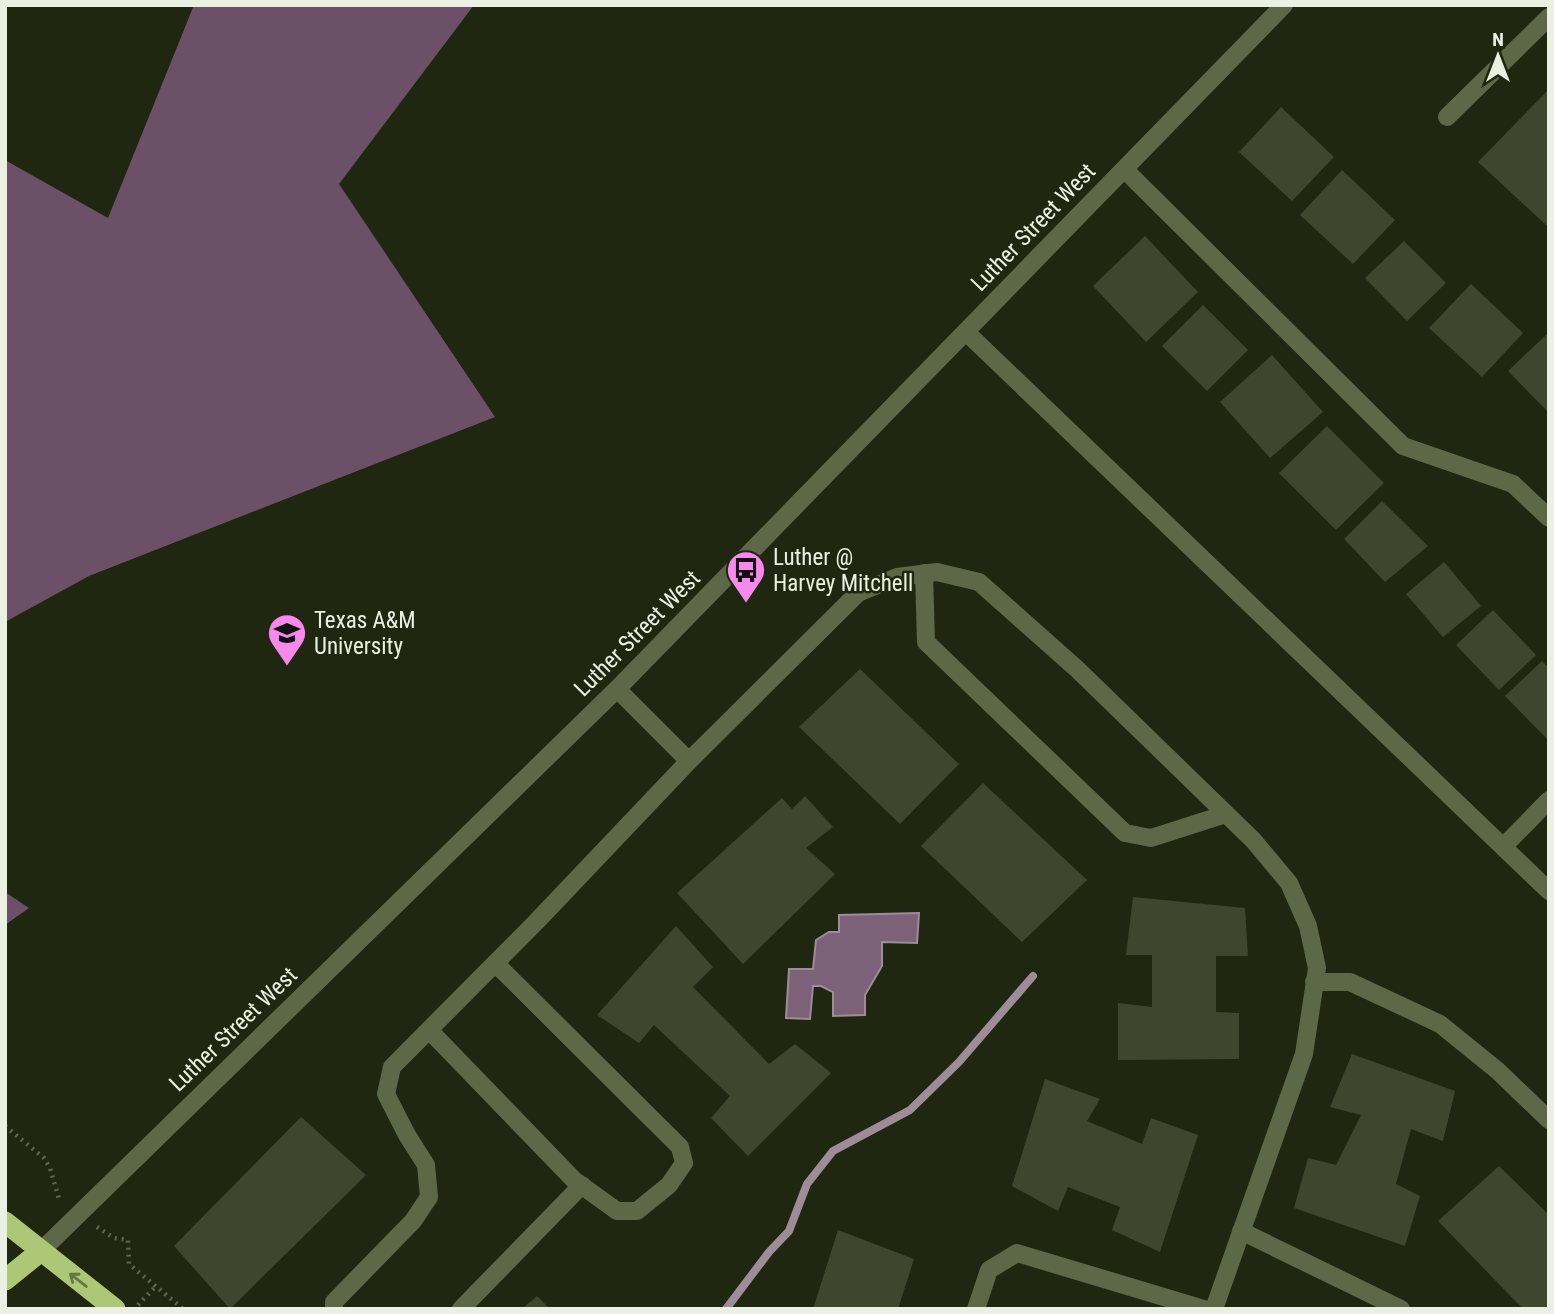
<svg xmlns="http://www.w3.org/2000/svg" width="1554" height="1314" viewBox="0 0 1554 1314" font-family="'Roboto Condensed',sans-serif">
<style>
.forest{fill:#6b5067}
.water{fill:#7d6179;stroke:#9e8c98;stroke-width:2}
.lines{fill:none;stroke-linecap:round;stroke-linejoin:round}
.stream{stroke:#9e8c98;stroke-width:8}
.building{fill:#3e462e}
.path{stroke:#5f6652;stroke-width:4.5;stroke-dasharray:2 5;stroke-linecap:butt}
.minor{stroke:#5d6849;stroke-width:18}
.highway{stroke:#adc777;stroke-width:21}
.oneway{stroke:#674}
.labels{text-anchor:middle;stroke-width:5;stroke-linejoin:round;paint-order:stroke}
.street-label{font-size:23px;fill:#ebf1e2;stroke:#202710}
.poi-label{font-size:23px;fill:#ebf1e2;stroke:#202710;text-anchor:start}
</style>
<rect width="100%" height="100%" fill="#202710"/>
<path class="forest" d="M194,5h280l-135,179 156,233 -406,159 -84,46v-462l103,58z
M5,892l24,16 -24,17z"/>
<path class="water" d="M919,913l-2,30 -35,-1v24l-17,29v20l-32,1v-24l-12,-6h-8l-3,33 -24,-1 3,-49h24l3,-29 13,-8h10v-17z"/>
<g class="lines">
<path class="stream" d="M726,1309l43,-57 20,-21 18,-47 26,-33 77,-41 49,-48 74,-86"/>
</g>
<path class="building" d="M1549,89v134l-3,2 -68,-63z
M1281,107l53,50 -42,44 -53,-49z
M1342,170l53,50 -42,44 -53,-49z
M1145,236l53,56 -52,50 -53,-56z
M1404,241l42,42 -39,38 -42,-43z
M1471,284l52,49 -41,44 -53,-49z
M1203,305l45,45 -41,41 -45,-45z
M1547,334l2,2v77l-41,-42z
M1272,355l51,57 -53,46 -50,-56z
M1327,426l57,57 -48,47 -57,-57z
M1382,501l46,45 -43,36 -41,-43z
M1444,562l37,44 -38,31 -37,-43z
M1493,610l43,45 -37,35 -43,-45z
M1542,661l7,7v73l-44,-45z
M860,669l99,95 -59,60 -101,-97z
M983,783l104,97 -65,62 -101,-96z
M805,796l28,31 -27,21 29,26 -92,90 -66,-71 105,-95 10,11z
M1133,897l112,11 3,48h-32v56l23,1v46l-121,1v-57l34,4v-52h-26z
M676,926l37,41 -20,20 76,77 26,-20 36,29 -83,83 -37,-38 19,-22 -76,-71 -15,18 -42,-28z
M1352,1054l103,37 -12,50 -32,-12 -15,55 24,12 -15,50 -111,-38 14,-50 28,7 25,-50 -31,-8z
M1045,1079l55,20 -13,22 55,23 9,-26 47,17 -38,117 -48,-22 8,-23 -52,-20 -10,24 -46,-25z
M301,1117l65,58 -136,134 -56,-63z
M1499,1166l50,49v94h-26l-85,-88z
M838,1230l76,29 -16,50h-85z
M537,1296l13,13h-28z"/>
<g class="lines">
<path class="path" d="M5,1126l39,32 6,10 9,31 3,2
M97,1227l17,11 14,2 1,24 54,45
M138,1305l17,-18"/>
<path class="minor" d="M1447,117l102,-100
M1124,169l279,277 110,38 36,34
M966,332l583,559
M924,573l2,69 199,191 26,5 75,-24
M617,689l72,72
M1503,847l46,-47
M1314,982h36l90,42 58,47 51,49
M429,1030l145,150 43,31h20l32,-26 15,-22 -4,-16 -185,-184
M1241,1231l160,78
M41,1251l576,-562 667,-684
M334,1309v-7l79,-81 16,-24 -3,-32 -19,-30 -21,-41 6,-27 145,-146 152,-160 169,-168 39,-16 40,-5 42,10 98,87 176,171 36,43 19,43 9,42 -13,86 -90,255
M461,1309l121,-124
M976,1309l13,-39 28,-17 187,56"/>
<path class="highway" d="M5,1222l110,87
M5,1280l36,-29"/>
</g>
<defs><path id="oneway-shaft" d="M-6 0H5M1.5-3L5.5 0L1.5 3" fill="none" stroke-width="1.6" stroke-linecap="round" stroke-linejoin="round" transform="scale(1.75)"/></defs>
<use class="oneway" href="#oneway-shaft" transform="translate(78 1280) rotate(-142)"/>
<defs>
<g id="bus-pin" transform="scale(2.0125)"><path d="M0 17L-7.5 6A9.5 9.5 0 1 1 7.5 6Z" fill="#f888eb" stroke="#202710"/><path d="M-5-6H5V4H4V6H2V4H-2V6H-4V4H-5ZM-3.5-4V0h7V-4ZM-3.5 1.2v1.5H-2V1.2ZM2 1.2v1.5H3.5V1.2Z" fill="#111"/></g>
<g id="university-pin" transform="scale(2.0125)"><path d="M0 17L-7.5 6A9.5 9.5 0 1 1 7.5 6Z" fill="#f888eb" stroke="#202710"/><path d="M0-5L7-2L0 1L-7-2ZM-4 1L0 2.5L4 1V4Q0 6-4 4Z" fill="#111"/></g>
</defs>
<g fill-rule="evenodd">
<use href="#bus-pin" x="746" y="570"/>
<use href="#university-pin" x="287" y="633"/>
</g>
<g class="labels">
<g class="street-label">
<text transform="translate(1033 227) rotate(-46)" y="8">Luther Street West</text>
<text transform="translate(637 633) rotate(-45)" y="8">Luther Street West</text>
<text transform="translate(233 1029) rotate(-44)" y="8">Luther Street West</text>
</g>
<g class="poi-label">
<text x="773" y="565">Luther @<tspan x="773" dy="26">Harvey Mitchell</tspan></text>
<text x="314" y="628">Texas A&amp;M<tspan x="314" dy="26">University</tspan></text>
</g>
</g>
<rect width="1554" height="1314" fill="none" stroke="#ebf1e2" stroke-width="14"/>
<g transform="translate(1498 56)" stroke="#202710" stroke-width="5" paint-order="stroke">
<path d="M0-5L12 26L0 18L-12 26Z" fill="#ebf1e2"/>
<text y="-10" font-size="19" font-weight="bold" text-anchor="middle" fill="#ebf1e2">N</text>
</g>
</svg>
